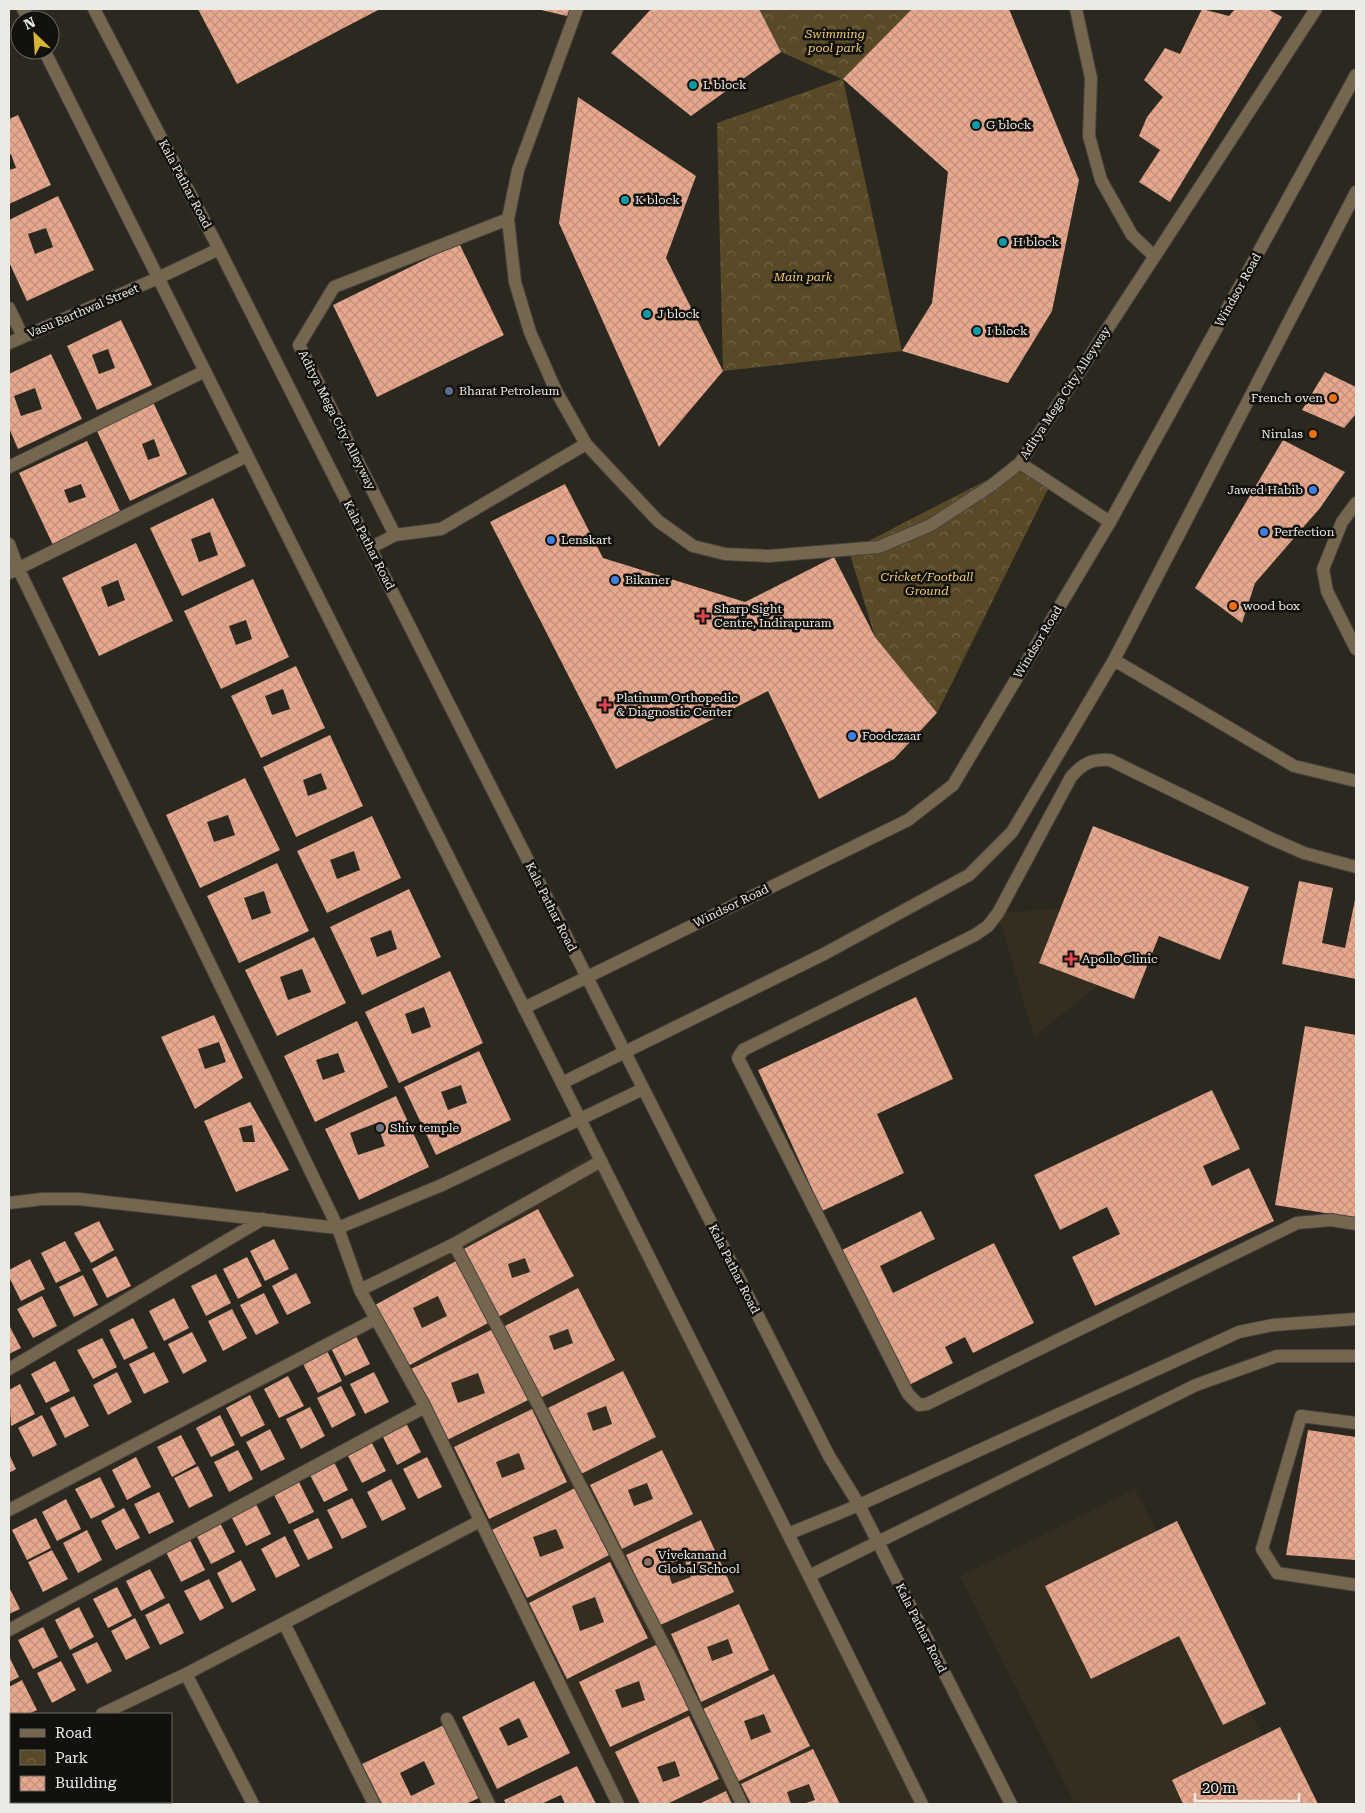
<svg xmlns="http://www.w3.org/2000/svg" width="1365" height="1813" viewBox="0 0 1365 1813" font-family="'Roboto Serif',serif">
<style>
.built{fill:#352e20}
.park{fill:url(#park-crowns)}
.building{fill:url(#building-cross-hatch);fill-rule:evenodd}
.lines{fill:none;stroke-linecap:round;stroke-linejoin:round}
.service-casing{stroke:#46433c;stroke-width:14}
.minor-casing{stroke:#46433c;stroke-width:14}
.tertiary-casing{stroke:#46433c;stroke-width:14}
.service{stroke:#756650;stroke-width:12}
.minor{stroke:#756650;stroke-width:12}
.tertiary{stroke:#756650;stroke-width:12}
.culture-dot{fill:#0f9aa8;stroke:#12110d;stroke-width:2}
.service-dot{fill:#5c6f8a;stroke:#12110d;stroke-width:2}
.food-dot{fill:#e8710a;stroke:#12110d;stroke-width:2}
.shop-dot{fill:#3f7fe0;stroke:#12110d;stroke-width:2}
.health-dot{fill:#e0444e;stroke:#12110d;stroke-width:2}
.worship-dot{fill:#6b7280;stroke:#12110d;stroke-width:2}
.education-dot{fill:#8d6e63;stroke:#12110d;stroke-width:2}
.labels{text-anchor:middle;stroke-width:5;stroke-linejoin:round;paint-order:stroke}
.park-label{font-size:12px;font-style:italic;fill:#f0cb73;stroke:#12110d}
.poi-label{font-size:12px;fill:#eceae5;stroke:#12110d;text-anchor:start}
.street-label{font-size:12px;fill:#eceae5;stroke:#12110d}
</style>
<defs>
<pattern id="park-crowns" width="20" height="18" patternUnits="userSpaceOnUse" patternTransform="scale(1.25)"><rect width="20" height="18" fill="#594a27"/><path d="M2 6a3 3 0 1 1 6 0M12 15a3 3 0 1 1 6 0" fill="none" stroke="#716446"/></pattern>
<pattern id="building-cross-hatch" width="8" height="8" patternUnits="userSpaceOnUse" patternTransform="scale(1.25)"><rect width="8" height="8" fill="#e8a88d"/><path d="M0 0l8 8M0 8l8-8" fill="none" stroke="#c0907b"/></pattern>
</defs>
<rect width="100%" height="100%" fill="#2b2820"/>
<path class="built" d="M1095,906l79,18 -140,113 -36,-124z
M595,1150l327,654h-306l-240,-485 78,-75z
M1135,1489l163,315h-223l-115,-228z"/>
<path class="park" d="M759,9h153l-69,70 59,272 -179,20 -6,-248 125,-44 -61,-27z
M1020,463l31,20 -114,230 -62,-76 -26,-86z"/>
<path class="building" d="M198,9h182l-143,75z
M537,9h38l-4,8z
M651,9h108l22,43 -90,64 -80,-63z
M912,9h97l70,171 -27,131 -44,72 -106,-32 30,-48 16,-131 -105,-93z
M1202,9l27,7 6,-7h33l14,8 -112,185 -31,-20 21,-32 -21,-14 8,-19 16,-20 -19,-17 21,-32 15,6z
M578,97l118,79 -30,82 57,113 -64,76 -100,-224z
M18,115l33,70 -42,19v-34l7,-2 -5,-14 -2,1v-36z
M58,196l36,74 -67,31 -18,-39v-42zM46,228l7,19 -18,7 -7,-20z
M459,243l45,92 -127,62 -44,-92z
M121,320l31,65 -55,25 -30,-64zM108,349l7,19 -16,6 -7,-19z
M51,354l31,65 -64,30 -9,-21v-54zM35,388l7,21 -21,7 -7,-20z
M1325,372l31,15v27l-12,14 -42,-18z
M153,402l34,72 -57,27 -34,-72zM154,439l6,17 -12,4 -6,-16z
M1283,440l62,32 -25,36 -65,75 -13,40 -47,-35z
M87,441l34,72 -68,32 -34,-72zM81,484l5,13 -17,6 -5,-13z
M565,484l38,74 142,44 89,-45 41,80 62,76 -43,46 -75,40 -51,-108 -152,78 -126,-247z
M213,498l33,68 -64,30 -32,-68zM210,532l8,23 -19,7 -8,-23z
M136,543l37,78 -74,35 -37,-78zM118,580l7,20 -17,7 -7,-20z
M253,579l36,78 -68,32 -37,-78zM246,620l6,19 -16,6 -7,-19z
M296,666l29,62 -64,30 -30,-62zM283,689l7,20 -18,6 -7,-19z
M330,735l33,71 -67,31 -33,-70zM321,773l6,16 -19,7 -5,-16z
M245,778l35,72 -80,38 -34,-73zM228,815l7,20 -21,7 -7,-20z
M372,816l29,62 -74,35 -30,-62zM354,851l6,19 -23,9 -7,-19z
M1093,826l156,61 -29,73 -61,-24 -25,63 -95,-36z
M277,863l32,68 -70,32 -32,-67zM264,891l7,22 -19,7 -8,-22z
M1299,881l34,7 -11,55 23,5 11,-53v84l-74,-15z
M409,889l32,68 -79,38 -32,-68zM391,930l6,19 -20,8 -7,-19z
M314,937l32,66 -69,33 -32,-66zM302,969l9,23 -23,8 -8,-23z
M450,971l33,72 -84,40 -34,-71zM424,1007l7,20 -19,7 -7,-20z
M916,997l37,82 -76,35 27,59 -82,38 -64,-141z
M214,1015l29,63 -48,31 -34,-72zM219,1042l7,20 -21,7 -7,-20z
M357,1021l31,66 -73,35 -31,-66zM338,1053l7,19 -22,8 -7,-20z
M1305,1026l51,9v183l-81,-13z
M479,1051l32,69 -75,35 -32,-68zM461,1085l6,18 -19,7 -7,-18z
M1212,1090l28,59 -37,17 9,20 37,-18 25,53 -179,85 -23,-49 48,-23 -13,-27 -47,23 -26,-55z
M396,1096l33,71 -70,33 -34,-71zM377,1123l8,23 -27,9 -8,-22z
M250,1102l39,68 -53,22 -32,-71zM252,1125l3,17h-12l-4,-14z
M538,1209l36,67 -76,41 -36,-67zM525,1258l5,14 -18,6 -4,-14z
M921,1211l14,28 -55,27 13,27 101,-50 40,80 -61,30 -8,-16 -20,10 8,16 -48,24 -67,-135z
M99,1221l15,29 -23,13 -17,-30z
M274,1239l15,30 -24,12 -15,-30z
M65,1241l16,30 -25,12 -15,-30z
M116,1256l15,30 -24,12 -15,-29z
M247,1257l15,29 -24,13 -15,-30z
M30,1259l15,30 -24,12 -12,-24v-7z
M458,1260l32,62 -82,44 -33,-61zM438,1296l9,20 -25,12 -9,-20z
M296,1273l15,30 -24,12 -15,-29z
M216,1274l15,29 -25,13 -15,-30z
M83,1275l15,30 -24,12 -15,-30z
M578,1288l37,72 -75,38 -37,-71zM568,1329l5,14 -19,7 -5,-14z
M264,1293l15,30 -23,12 -16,-30z
M42,1296l15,30 -24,12 -16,-29z
M174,1298l15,30 -25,13 -15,-30z
M232,1309l15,29 -24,13 -15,-30z
M133,1318l15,30 -24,12 -15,-30z
M9,1325l12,23 -12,6z
M493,1329l35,71 -81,40 -36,-71zM478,1373l7,20 -27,10 -7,-20z
M192,1332l15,29 -24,13 -15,-30z
M355,1334l15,30 -25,12 -15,-30z
M102,1338l15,29 -24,12 -16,-29z
M327,1351l15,30 -24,12 -15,-29z
M154,1352l15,30 -25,12 -15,-30z
M55,1361l15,30 -24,12 -15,-29z
M623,1371l33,66 -75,37 -33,-66zM606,1406l6,18 -19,7 -6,-18z
M117,1372l15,30 -24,13 -15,-30z
M374,1372l15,30 -24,12 -15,-30z
M288,1376l16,30 -25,12 -15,-29z
M20,1384l15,30 -24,12 -2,-36z
M341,1386l15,29 -24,13 -15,-30z
M250,1395l15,30 -24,12 -15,-29z
M74,1396l15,30 -24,12 -15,-30z
M310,1407l15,29 -24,13 -15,-30z
M532,1409l35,73 -78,37 -35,-72zM519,1453l6,16 -23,9 -6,-16z
M42,1415l15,30 -24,12 -15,-29z
M220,1415l15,30 -24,12 -15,-29z
M406,1423l15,29 -24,13 -15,-30z
M270,1429l15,30 -24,12 -15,-29z
M1308,1430l48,7v123l-70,-5z
M181,1435l15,29 -24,13 -15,-30z
M371,1441l15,30 -24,12 -15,-29z
M238,1450l15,29 -24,13 -15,-30z
M662,1450l31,64 -71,35 -32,-64zM647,1483l6,16 -19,7 -6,-16z
M9,1454l7,15 -7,4z
M136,1457l15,30 -24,13 -15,-30z
M427,1457l15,30 -24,12 -15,-30z
M333,1460l15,30 -24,12 -15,-29z
M198,1466l15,30 -24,12 -15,-30z
M100,1477l15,30 -24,12 -16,-30z
M391,1479l15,30 -24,12 -15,-29z
M299,1482l15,30 -25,12 -15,-29z
M575,1488l34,67 -82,43 -35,-68zM556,1529l8,19 -24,9 -7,-20z
M159,1492l15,30 -25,12 -15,-30z
M352,1498l15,29 -25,12 -15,-29z
M66,1499l15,30 -24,12 -15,-29z
M256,1504l15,30 -25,12 -15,-30z
M124,1508l16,30 -24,12 -15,-29z
M36,1518l15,30 -24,12 -15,-30z
M318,1518l15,30 -25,12 -15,-30z
M701,1520l33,72 -76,34 -32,-71zM684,1558l7,19 -19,7 -6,-19z
M1177,1521l89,183 -43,21 -44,-89 -88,43 -46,-93z
M220,1523l15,29 -24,12 -15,-29z
M87,1530l15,30 -24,13 -15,-30z
M285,1536l15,30 -24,12 -15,-29z
M190,1540l15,30 -24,12 -15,-30z
M52,1550l16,29 -25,13 -15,-30z
M241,1560l15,30 -24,13 -15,-30z
M610,1562l38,76 -81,41 -38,-76zM595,1597l9,25 -24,9 -8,-25z
M150,1569l15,29 -24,13 -15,-30z
M209,1579l15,29 -24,13 -16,-30z
M9,1587l11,22 -11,5z
M117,1587l15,29 -24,12 -15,-29z
M169,1603l15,30 -24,12 -15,-30z
M739,1604l30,66 -68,32 -30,-68zM728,1639l5,14 -21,8 -5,-14z
M79,1607l15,30 -24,13 -15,-30z
M135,1618l15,30 -24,12 -15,-29z
M43,1627l15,30 -25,12 -15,-29z
M97,1642l15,29 -25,13 -15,-30z
M660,1643l31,66 -81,38 -31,-65zM639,1681l6,19 -23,8 -7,-18z
M9,1656l10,21 -10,5z
M61,1661l15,29 -24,13 -15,-30z
M774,1674l36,72 -73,36 -36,-72zM764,1714l7,18 -20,8 -7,-19z
M22,1680l15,30 -9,4h-17v5l-2,-5v-27z
M534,1681l36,72 -73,36 -35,-72zM519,1718l9,19 -20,9 -9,-18z
M689,1716l30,63 -52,25h-27l-25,-52zM675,1761l5,15 -17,6 -6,-15z
M446,1724l35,73 -15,7h-84l-20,-40zM424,1761l11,23 -24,12 -11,-23z
M1280,1727l38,77h-135l-11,-24z
M813,1749l27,55h-37l12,-4 -6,-16 -22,8 4,12h-40l-10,-20z
M577,1766l19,38h-31l-4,-9 -20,9h-35l-2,-4z
M726,1791l6,13h-33z"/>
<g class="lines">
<g class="service-casing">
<path id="service" d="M577,9l-59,161 -10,49 7,63 15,50 26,59 30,53 72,77 35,25 32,8 44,2 110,-9 52,-22 61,-40 28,-22 296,-454
M1076,9l15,69 -2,58 12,44 31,55 22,21
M508,219l-174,68 -35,58 96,190 46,-6 145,-85
M1020,463l90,59
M370,548l25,-13"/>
</g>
<g class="minor-casing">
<path id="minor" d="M9,308l14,29
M9,343l149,-65
M9,467l196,-96
M1356,503l-14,19 -19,47 4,22 29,58
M9,544l9,24 320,660 22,62 65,117 193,397
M9,573l238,-117
M1114,660l180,106 62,15
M1356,867l-52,-14 -32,-14 -162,-79c-18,-1 -27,3 -39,17l-73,136 -10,13 -13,9 -232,115 -5,8 170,336 11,11 8,-1 370,-181 34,-3 25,4
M524,1008l384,-188 45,-35 157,-263 246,-447
M562,1083l262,-129 145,-79 43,-43 102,-172 242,-468
M9,1203l33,-4h37l259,29 104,-43 201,-96
M454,1244l222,424 66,136
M360,1290l94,-46 147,-83
M9,1369l254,-150
M1356,1423l-55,-7 -39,133 15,24 79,12
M9,1510l367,-191
M788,1534l71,-29 380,-173 34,-7 83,-6
M809,1576l387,-191 81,-29h79
M284,1623l90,181
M9,1630l416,-223
M186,1674l67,130
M102,1714l84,-40 294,-153
M447,1719l42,85
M9,1762l2,-2
M128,1802l2,2"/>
</g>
<g class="tertiary-casing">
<path id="tertiary" d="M23,9l6,11
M94,9l125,240 610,1207 30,49 152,299
M44,50l765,1526 113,228
M158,278l61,-29"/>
</g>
<use href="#service" class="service"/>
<use href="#minor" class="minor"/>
<use href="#tertiary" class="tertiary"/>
</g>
<g class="culture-dot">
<circle cx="693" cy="85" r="5"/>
<circle cx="976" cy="125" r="5"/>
<circle cx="625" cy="200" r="5"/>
<circle cx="1003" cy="242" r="5"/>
<circle cx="647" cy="314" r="5"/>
<circle cx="977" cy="331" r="5"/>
</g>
<circle class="service-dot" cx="449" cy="391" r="5"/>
<g class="food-dot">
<circle cx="1333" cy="398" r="5"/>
<circle cx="1313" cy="434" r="5"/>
<circle cx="1233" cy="606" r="5"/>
</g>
<g class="shop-dot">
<circle cx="1313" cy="490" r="5"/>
<circle cx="1264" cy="532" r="5"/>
<circle cx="551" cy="540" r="5"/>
<circle cx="615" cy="580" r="5"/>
<circle cx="852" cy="736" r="5"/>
</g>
<g class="health-dot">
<path d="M700.5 608.5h5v5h5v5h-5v5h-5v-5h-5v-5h5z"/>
<path d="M602.5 697.5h5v5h5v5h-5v5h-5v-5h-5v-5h5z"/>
<path d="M1068.5 951.5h5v5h5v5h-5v5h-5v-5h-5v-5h5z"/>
</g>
<circle class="worship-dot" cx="380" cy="1128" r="5"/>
<circle class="education-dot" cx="648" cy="1562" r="5"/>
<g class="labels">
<g class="park-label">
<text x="835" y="38">Swimming<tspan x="835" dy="14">pool park</tspan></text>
<text x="803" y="281">Main park</text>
<text x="927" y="581">Cricket/Football<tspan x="927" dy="14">Ground</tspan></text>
</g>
<g class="poi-label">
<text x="703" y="89">L block</text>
<text x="986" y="129">G block</text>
<text x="635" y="204">K block</text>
<text x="1013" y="246">H block</text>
<text x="657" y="318">J block</text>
<text x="987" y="335">I block</text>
<text x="459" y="395">Bharat Petroleum</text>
<text x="1323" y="402" text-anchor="end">French oven</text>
<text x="1303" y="438" text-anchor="end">Nirulas</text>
<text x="1303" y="494" text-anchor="end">Jawed Habib</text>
<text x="1274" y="536">Perfection</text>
<text x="561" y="544">Lenskart</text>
<text x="625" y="584">Bikaner</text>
<text x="1243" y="610">wood box</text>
<text x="714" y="613">Sharp Sight<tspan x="714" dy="14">Centre, Indirapuram</tspan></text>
<text x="616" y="702">Platinum Orthopedic<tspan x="616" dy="14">&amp; Diagnostic Center</tspan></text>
<text x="862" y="740">Foodczaar</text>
<text x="1082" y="963">Apollo Clinic</text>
<text x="390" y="1132">Shiv temple</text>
<text x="658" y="1559">Vivekanand<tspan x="658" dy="14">Global School</tspan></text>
</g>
<g class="street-label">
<text transform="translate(185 184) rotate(62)" y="4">Kala Pathar Road</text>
<text transform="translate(1238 290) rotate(-61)" y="4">Windsor Road</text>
<text transform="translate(83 311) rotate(-23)" y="4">Vasu Barthwal Street</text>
<text transform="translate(1065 393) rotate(-57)" y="4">Aditya Mega City Alleyway</text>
<text transform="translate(337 420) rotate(63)" y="4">Aditya Mega City Alleyway</text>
<text transform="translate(369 545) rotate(63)" y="4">Kala Pathar Road</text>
<text transform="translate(1038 642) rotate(-59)" y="4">Windsor Road</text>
<text transform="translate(731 906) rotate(-26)" y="4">Windsor Road</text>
<text transform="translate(551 907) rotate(63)" y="4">Kala Pathar Road</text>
<text transform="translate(734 1269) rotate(63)" y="4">Kala Pathar Road</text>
<text transform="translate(921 1628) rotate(63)" y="4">Kala Pathar Road</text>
</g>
</g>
<rect width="1365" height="1813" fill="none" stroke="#eceae5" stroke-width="20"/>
<rect x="10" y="1713" width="162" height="90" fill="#12110d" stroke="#696863"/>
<rect x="20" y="1729" width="25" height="8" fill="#756650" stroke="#696863"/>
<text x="55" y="1738" font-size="15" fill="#eceae5">Road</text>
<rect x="20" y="1750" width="25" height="15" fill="url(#park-crowns)" stroke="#696863"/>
<text x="55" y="1763" font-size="15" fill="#eceae5">Park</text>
<rect x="20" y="1776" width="25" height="15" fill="url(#building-cross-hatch)" stroke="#696863"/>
<text x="55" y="1788" font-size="15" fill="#eceae5">Building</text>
<g transform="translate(35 35) rotate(335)"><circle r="24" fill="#12110d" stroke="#696863"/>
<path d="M0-4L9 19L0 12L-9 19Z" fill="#d4b635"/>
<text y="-8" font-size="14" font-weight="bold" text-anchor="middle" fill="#eceae5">N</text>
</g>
<path d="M1195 1793v8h104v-8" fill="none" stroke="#eceae5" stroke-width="2.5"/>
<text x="1202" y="1793" font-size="15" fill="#eceae5" stroke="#12110d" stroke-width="4" paint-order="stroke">20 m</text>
</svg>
